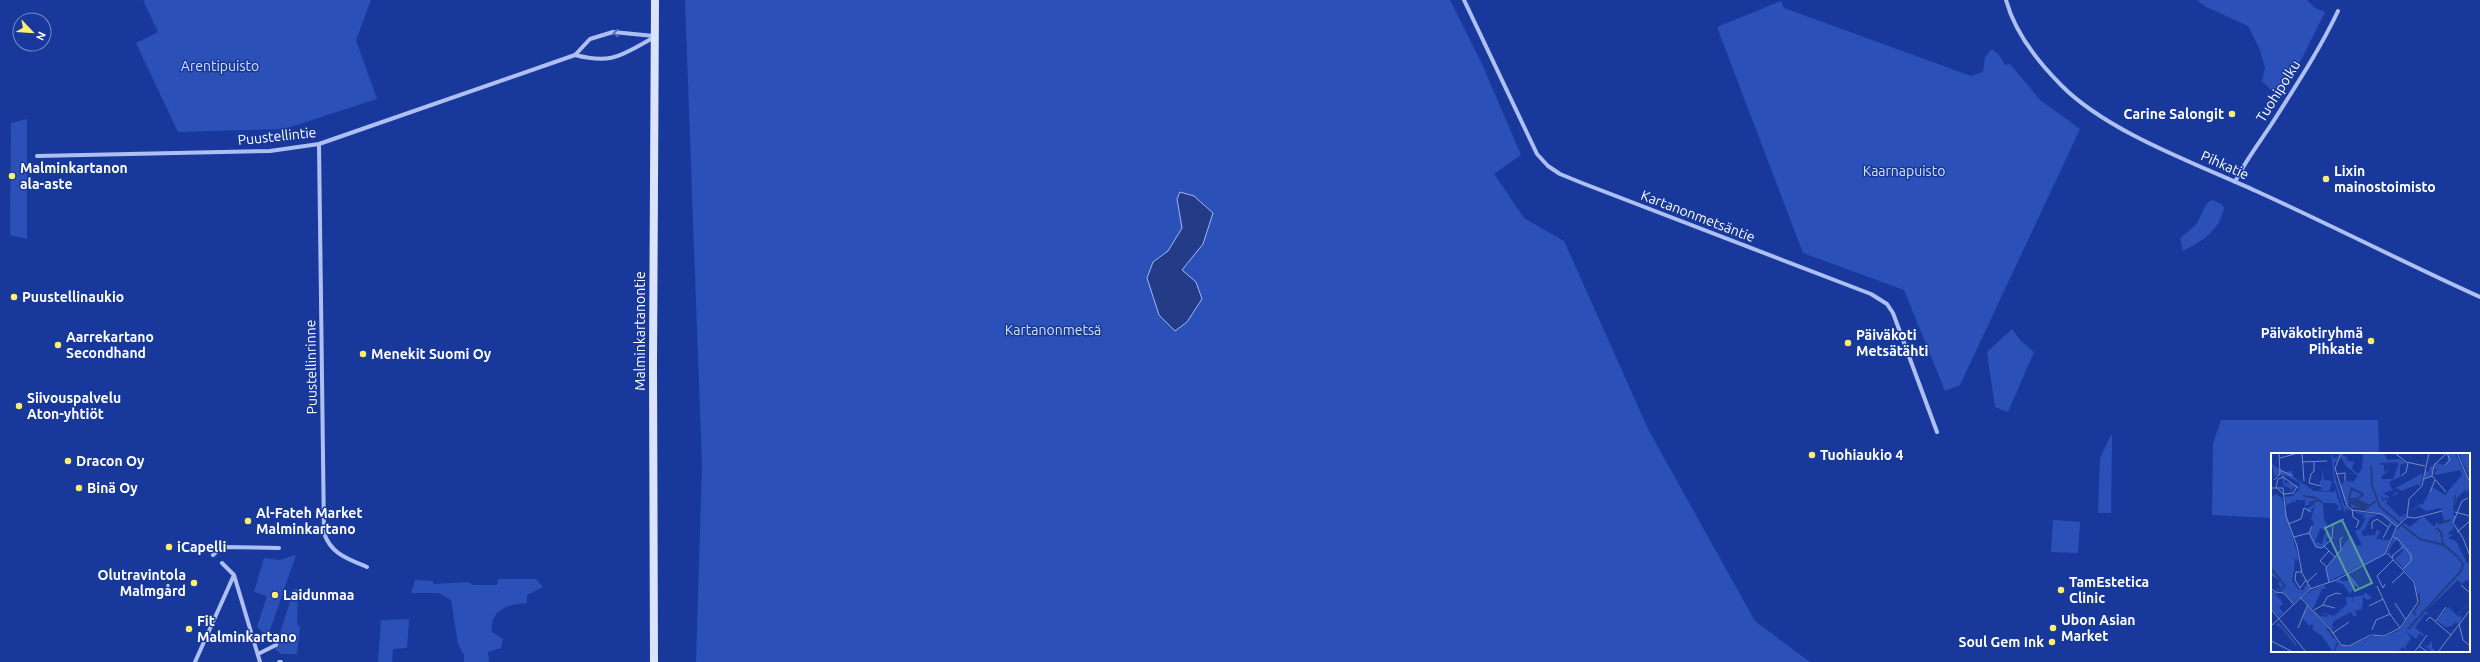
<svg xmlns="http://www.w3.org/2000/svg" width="2480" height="662" viewBox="0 0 2480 662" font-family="Ubuntu,sans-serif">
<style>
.green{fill:#2b51b8}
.water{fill:#243c87;stroke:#a0b8f4}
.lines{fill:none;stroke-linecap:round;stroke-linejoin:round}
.street{stroke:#aec0f2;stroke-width:4}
.secondary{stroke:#dce4fc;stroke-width:8}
.oneway{stroke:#546fbe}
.poi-dot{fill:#ffef6f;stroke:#18399b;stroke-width:1.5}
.labels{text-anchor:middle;stroke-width:3;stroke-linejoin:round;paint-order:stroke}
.park-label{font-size:14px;fill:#d5e0fc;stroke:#18399b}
.street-label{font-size:14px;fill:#fff;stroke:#18399b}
.poi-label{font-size:14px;font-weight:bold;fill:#fff;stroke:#18399b;text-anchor:start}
.inset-river{fill:none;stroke:#243c87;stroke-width:2}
.inset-road{fill:none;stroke:#7488c3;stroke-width:1}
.view{fill:#579f9a;fill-opacity:0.15;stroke:#579f9a;stroke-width:2}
.inset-edge{fill:none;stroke:#fff;stroke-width:2}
</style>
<rect width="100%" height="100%" fill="#18399b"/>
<path class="green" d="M143,0h228l-15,40 21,59 -93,30 -106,3 -42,-89 22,-11z
M685,0h765l32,64 39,91 -27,19 30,44 40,23 85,190 106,190 55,41h-1114l6,-196z
M2197,0h110l8,8 10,4 -23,46 -20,34h-9l-11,-11 3,-13 -5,-18 -12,-24 -42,-19z
M1781,1l3,7 187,68 12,-4 2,-15 7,-8 8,7 5,9 5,-1 30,36 40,29 -120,256 -15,6 -41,-101 -101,-37 -86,-226z
M27,119v120l-17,-4 1,-112z
M2212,200l10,4 2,4c-6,24 -20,32 -41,43l-3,-13 16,-13 11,-22z
M2012,329l9,12 13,11 -26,60 -13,-5 -8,-55z
M2221,420h157l1,34h-107v64l-60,-3 1,-71z
M2112,433l-1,80h-13l2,-55z
M2053,520l27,2 -2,31 -27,-1z
M296,555l-28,81v1l-11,-10 10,-31 -13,-4 10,-34 15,2z
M498,579h38l7,8 -16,8v8c-19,1 -38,7 -35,29l11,7 -2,9 -13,4 1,10h-25v-7l-6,-11 -7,-44 -12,-7h-28l4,-13 18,1v3l35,-2 5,3h24z
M294,589h4l-1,34 3,4 -3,27h-16l-6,-5z
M409,619l-2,29 -14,1 -1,13h-14l3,-42z"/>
<path class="water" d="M1180,192l14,4 19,17 -10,31 -21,26 14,12 6,17 -15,23 -12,9 -16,-16 -12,-37 6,-16 15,-11 14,-23 -5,-29z"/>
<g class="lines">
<path class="street" d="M1464,0l73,154 11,12 12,8 22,9 289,111 16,10 6,9 44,119
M2006,0c9,33 31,61 55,85 46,47 136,79 195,106 75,34 149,72 224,106
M575,55l15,-16 23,-7 41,4
M319,144l5,389c7,21 24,26 43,34
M37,156l233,-5 49,-7 256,-89c39,10 47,-1 80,-18
M2235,182c12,-25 29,-45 43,-68 21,-33 43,-67 60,-103
M213,555l8,-8 58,1
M222,563l12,12 26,87
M258,654l18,-9
M195,662l39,-87
M279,662h2"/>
<path class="secondary" d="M654,662l-1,-298 2,-364"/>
</g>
<defs><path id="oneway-chevron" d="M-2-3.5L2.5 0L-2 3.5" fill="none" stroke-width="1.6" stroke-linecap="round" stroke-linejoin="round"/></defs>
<use class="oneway" href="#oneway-chevron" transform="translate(616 33) rotate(180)"/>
<g class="poi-dot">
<circle cx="2232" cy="114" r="4"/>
<circle cx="12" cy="176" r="4"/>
<circle cx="2326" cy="179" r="4"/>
<circle cx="14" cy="297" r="4"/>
<circle cx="2371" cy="341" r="4"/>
<circle cx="1848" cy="343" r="4"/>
<circle cx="58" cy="345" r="4"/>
<circle cx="363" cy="354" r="4"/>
<circle cx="19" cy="406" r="4"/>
<circle cx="1812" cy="455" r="4"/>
<circle cx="68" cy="461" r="4"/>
<circle cx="79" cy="488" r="4"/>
<circle cx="248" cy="521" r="4"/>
<circle cx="169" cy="547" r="4"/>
<circle cx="194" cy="583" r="4"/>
<circle cx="2061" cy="590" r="4"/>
<circle cx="275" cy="595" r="4"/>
<circle cx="2053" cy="628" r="4"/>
<circle cx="189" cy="629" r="4"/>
<circle cx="2052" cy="642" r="4"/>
</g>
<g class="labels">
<g class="park-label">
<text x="220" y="71">Arentipuisto</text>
<text x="1904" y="176">Kaarnapuisto</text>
<text x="1053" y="335">Kartanonmetsä</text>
</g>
<g class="street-label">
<text transform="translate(2278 91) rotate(-58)" y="5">Tuohipolku</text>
<text transform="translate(277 136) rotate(-6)" y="5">Puustellintie</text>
<text transform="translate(2225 165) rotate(24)" y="5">Pihkatie</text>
<text transform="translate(1698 216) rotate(21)" y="5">Kartanonmetsäntie</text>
<text transform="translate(640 331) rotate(-90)" y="5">Malminkartanontie</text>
<text transform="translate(311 367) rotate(-91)" y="5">Puustellinrinne</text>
</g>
<g class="poi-label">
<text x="2224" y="119" text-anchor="end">Carine Salongit</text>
<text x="20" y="173">Malminkartanon<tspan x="20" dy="16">ala-aste</tspan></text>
<text x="2334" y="176">Lixin<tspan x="2334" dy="16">mainostoimisto</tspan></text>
<text x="22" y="302">Puustellinaukio</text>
<text x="2363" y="338" text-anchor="end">Päiväkotiryhmä<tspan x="2363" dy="16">Pihkatie</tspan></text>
<text x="1856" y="340">Päiväkoti<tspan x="1856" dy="16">Metsätähti</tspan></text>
<text x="66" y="342">Aarrekartano<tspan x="66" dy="16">Secondhand</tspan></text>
<text x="371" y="359">Menekit Suomi Oy</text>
<text x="27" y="403">Siivouspalvelu<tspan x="27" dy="16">Aton-yhtiöt</tspan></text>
<text x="1820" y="460">Tuohiaukio 4</text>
<text x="76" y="466">Dracon Oy</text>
<text x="87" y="493">Binä Oy</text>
<text x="256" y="518">Al-Fateh Market<tspan x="256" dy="16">Malminkartano</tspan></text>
<text x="177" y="552">iCapelli</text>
<text x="186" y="580" text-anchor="end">Olutravintola<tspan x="186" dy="16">Malmgård</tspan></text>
<text x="2069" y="587">TamEstetica<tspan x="2069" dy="16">Clinic</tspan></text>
<text x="283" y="600">Laidunmaa</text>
<text x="2061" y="625">Ubon Asian<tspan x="2061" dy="16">Market</tspan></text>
<text x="197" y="626">Fit<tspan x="197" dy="16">Malminkartano</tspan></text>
<text x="2044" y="647" text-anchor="end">Soul Gem Ink</text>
</g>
</g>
<g transform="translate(2271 453)">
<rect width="199" height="199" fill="#18399b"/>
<path d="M60,0l3,6 5,-4 -5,9 1,13 9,28 7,6 -6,-2 1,7 -12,-35zM92,0h21l3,7 13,-1 6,4 -6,2v12l-11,5 3,8 31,-17 -3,14 -2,-3 -17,7 -4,-3 -4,2 -10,3 7,4 7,-5 1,2 -15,5 -2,-4 1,6 6,-2 -2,4 14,14 7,-4 -9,14 -20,-14 -26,-5 -7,-6 -8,-27 4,10 4,-4 8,1 5,-6 -12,-10 -5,-9 -5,5 5,-7 6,2v4l7,1 -2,7 6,5 4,-5zM128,10l-6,16h-11l-1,-2 9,-8 -6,3v-8zM176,0h8l15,31 -3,10 -1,-5 -9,9 -4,17 4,1 -5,8 2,4 -7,6 6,1 -5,3 8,3 11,22 3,-2v20l-4,-1 -4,4 -4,-4 -32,31 3,4 -4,-1 -10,14 11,8 -7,-2 -3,5 11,8 5,-6v7l4,3h-5l-25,-20 5,7 -6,9 4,5 -6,-5 -6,5h-63l4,-8 10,3 25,-11 11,1 16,-7 19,-29 -4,-19 -20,-23 8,-8 -5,-11 -5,3 -4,8 3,5 -4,-4 8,-22 8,-7 6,4 13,-11 11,11 3,-5 1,2 6,-2 -3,-14 -14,3 -1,3v-3l-6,-4 -12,4 11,-5 -2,-4 3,3 3,-1 9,-17 13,8 17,-20 -2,-5 -25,5 -1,-3 4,-2 -4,-2 -3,8 -2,-6 1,6 -5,2v-7l4,1 1,-6 4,1 1,-4 10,2 3,-4zM188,0h11l-1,22 -7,-14zM1,11l12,8 8,-1v5l22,15 20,1 1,-3 7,21h-5l2,-4 -5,-3h-11l1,17 3,4 -2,6 -5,-2 -5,14 7,2 3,-11 5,-1 -4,8 2,2 -5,5 -7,-1 -7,-13 5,-10 -3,-4 4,-14 -5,7 -4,-3 9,-5 -1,-2 -9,4v-6h-9l-2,3 -1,-2 -7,5v8l-1,-20v3l7,-1 8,-7 -7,-2 -2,6v-4l-8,-4 -1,-10 -8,1zM14,22l15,8v4l-13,-5 -2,3zM51,15l2,12 8,1 -3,10 -11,-1 4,-1 -3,-8 3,-1zM5,41l6,4 16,59 -1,4 -2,-3 -1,12 2,1h-2l-2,10 7,9 1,-2 3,3 4,-8 3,6 -17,14 -9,-11 -10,-2 7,-2 -3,-4 2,-3 -9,-6 2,-3 -2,-3v-71zM81,58l26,4 -8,3 -5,11 -4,2 2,5 12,-1 1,-5 5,1 -5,8 14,1 -6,15 -55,26 -3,-11 25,-35 6,11 5,-1 -7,-14 5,-2 6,-11 -3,1 1,-4zM73,124l-4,2 1,2 12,-1 3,5 -6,9 -7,-10 -8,-2 3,-2 -12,5zM53,132l2,3 -4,1 -9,20 -11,-11 8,-7zM0,138l7,3h-3l4,5 5,-3 -4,3 3,5 -4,3 4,5 -4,5 -8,-9zM94,139l7,6 -5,2 -4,-3 -1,12 -7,2 2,5h-4l-2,-4 -17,9 -2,5 7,3 -7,-2 2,5 -20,-21 6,4 4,-2 10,3 13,-12 -1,-7h6v6l1,-6 11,-2zM199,147l-11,14 3,4 -4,6 -3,-2 -3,4 -6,1 -9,-6 11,-14 12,11 -2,-4zM37,153l24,26 5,10 -4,10 -11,-16 -10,-7 2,-2 -2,-3 -3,2 -7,-9zM8,170l17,20v3l-20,-22z" fill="#2b51b8" fill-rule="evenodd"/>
<path class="inset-river" d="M109,11l17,-1M100,13l1,19 8,22 20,16M81,36l11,5M32,43l14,2M79,46h7l7,-5M83,47l13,5M85,47l15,6M80,48l15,5M79,49l16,6M38,50l10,-3 3,3M80,50l14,6M79,54l-1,-9 3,-11M82,55l11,2 12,-9M183,58l1,-16M167,71l12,-4M131,72l18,14 24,6 14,12 5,7 -2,7 -53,58M165,75l5,4 2,12M0,115l14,18 -6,5M45,158l4,4 8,1M145,162l-3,-3 6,-9v-10M8,173l16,20M56,175l7,10M31,189l8,10"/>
<path class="inset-road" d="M31,0l2,28M70,0l-6,15 12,38 5,4 30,4 15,13M124,0l11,9 19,4M186,0l13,30M69,1l12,-1M9,5l15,-4M31,9l25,-1M43,9v9l-3,3 -2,9 12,3M174,12l5,-5 -3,-7M9,17l13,6M65,21l9,-1v8M130,23l5,-4 2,-9M161,23l14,16M153,26l8,-3 2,-11 13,-12M3,27l6,-6 -1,-21M0,35h12l3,28 11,30 5,27 9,16M159,39l5,-12M13,41l9,-1 4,-6 -14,-10 -5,2 -2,8 8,8M81,56l1,8 6,4 -3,7M184,59l15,4M136,64l8,1 27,-7M30,66l3,-11 7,4M17,71l13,-5M101,76v-7l5,-3 11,8M186,79l13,-11M38,80l7,14 6,1 10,-9 1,-15 11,-5M23,84l15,-4 3,-7M122,84l5,2 13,16v6l-9,9M112,85l8,-15M192,85l-10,-15 9,-22 6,-3M192,85l7,18M53,93l11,11M122,105l-1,-2 11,-9M56,114l-7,-6 9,-10M31,119h-6l-1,8 5,8 6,-8M77,121l11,14M36,129l10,-9M58,130l-3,-15 15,-18 -1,-11 3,-2M121,130l12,-11M114,131l-2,4 -6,-12 16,-16M190,132l9,8M106,133l13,28 10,14M0,135l4,4 9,1 10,12M29,144l31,33 10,15 8,1 22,-11M124,150l11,17M52,152l12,3M98,153l14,-7M0,156l35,43M43,157l9,-5 4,-8 9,-4 5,1M155,168l4,-4 21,18M165,168l10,-14M188,171l4,16 7,6M0,173l39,-37 26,-9 49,-26 11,-26 11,-11 2,-18 13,-13 7,-33M27,175l10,-24M101,177l4,-10 14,-6M62,180l16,-11M101,182l12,1 16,-8 18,-26 -4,-20 -27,-29M0,188l22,11M148,193l8,-11M144,198l4,-5 9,6M167,199l32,-42"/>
<path class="view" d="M71,67l30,63 -17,8 -30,-63z"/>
<rect width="199" height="199" class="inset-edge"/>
</g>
<g transform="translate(32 32) rotate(115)"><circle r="19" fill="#18399b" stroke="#7488c3"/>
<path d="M0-3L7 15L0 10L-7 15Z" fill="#ffef6f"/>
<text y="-6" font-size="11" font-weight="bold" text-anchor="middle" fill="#ffffff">N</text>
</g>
</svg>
